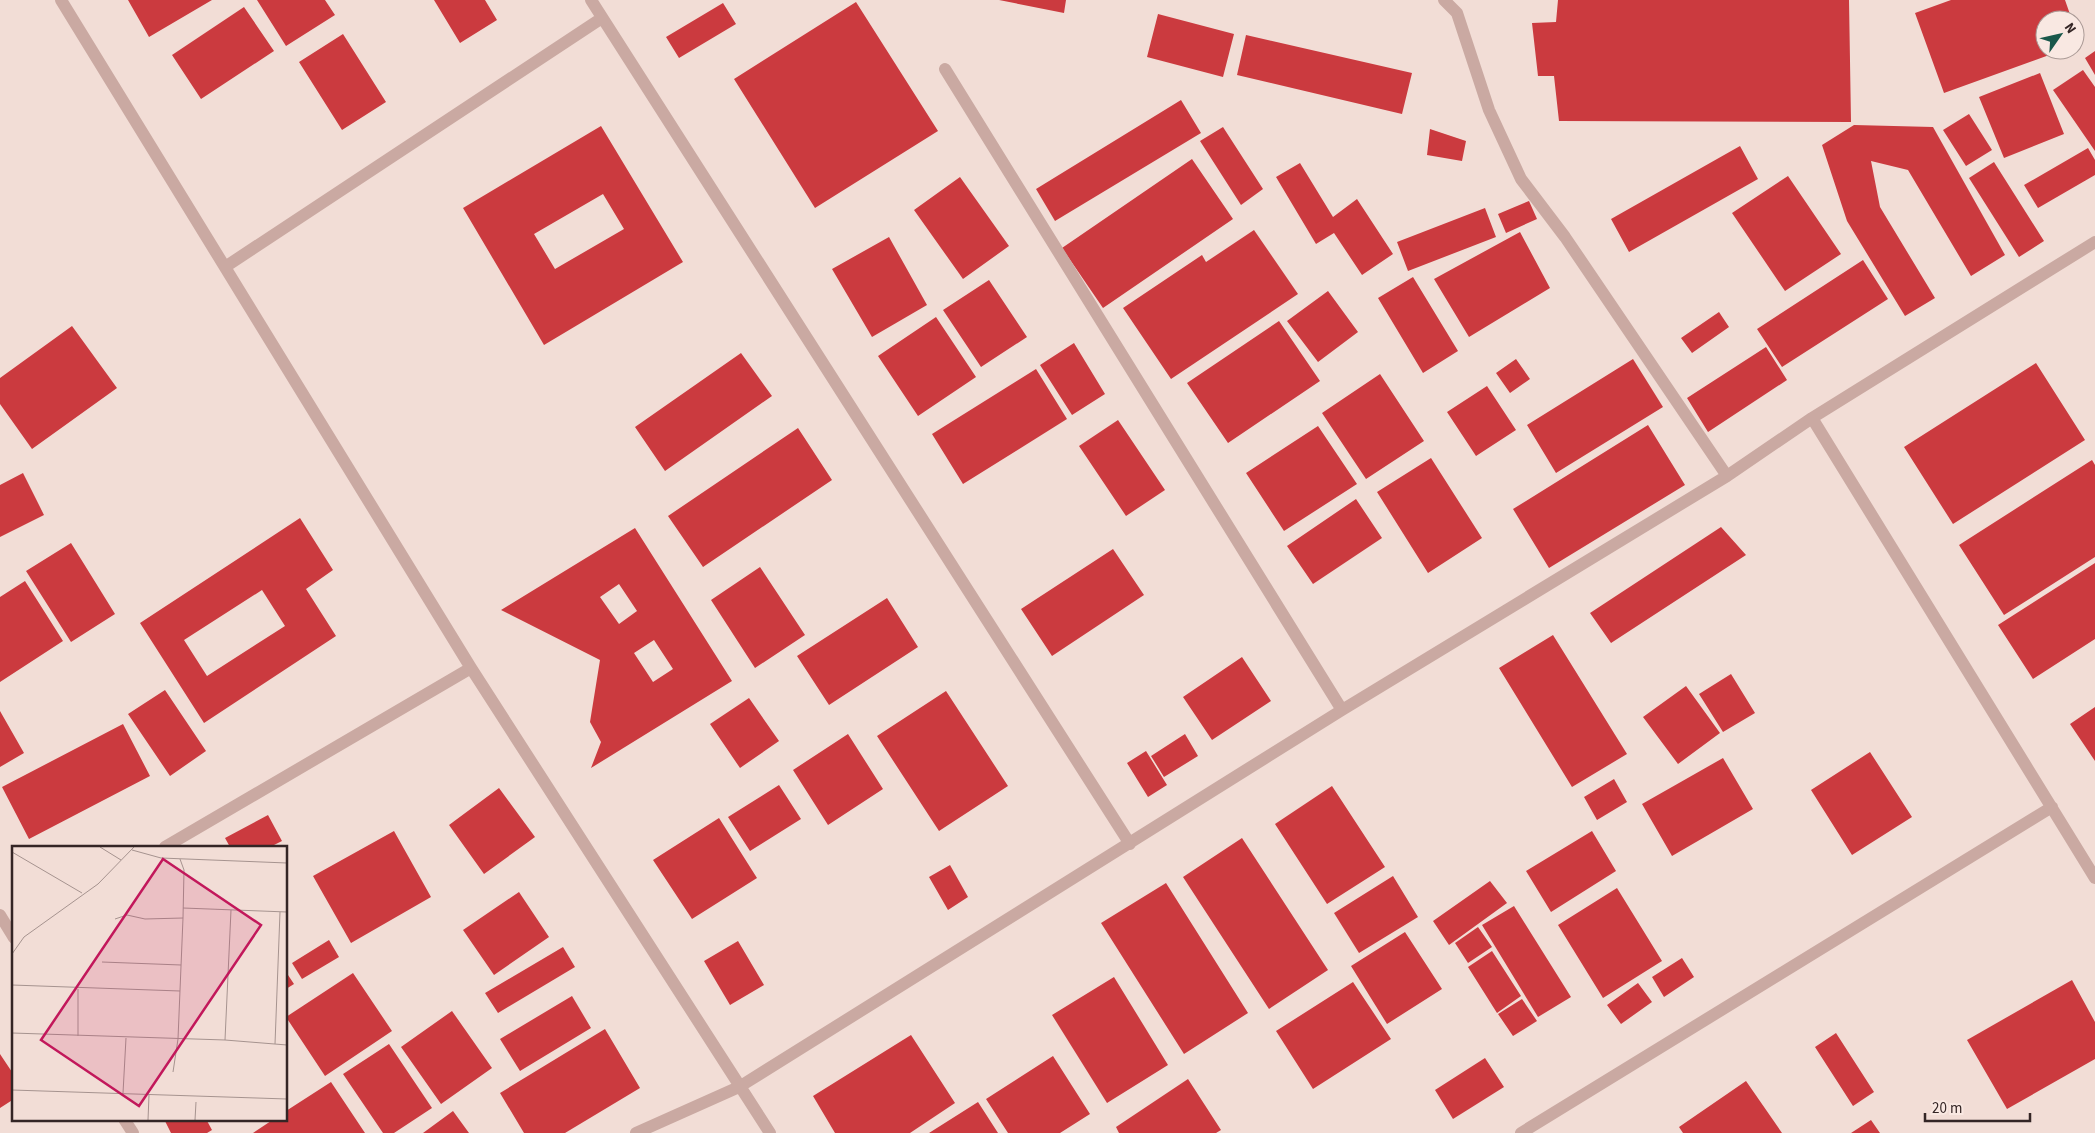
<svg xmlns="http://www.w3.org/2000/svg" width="2095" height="1133" viewBox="0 0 2095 1133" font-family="'Source Sans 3',sans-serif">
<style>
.building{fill:#cb3a3f;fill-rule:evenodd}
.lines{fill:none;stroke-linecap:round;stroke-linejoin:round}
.minor{stroke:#caa9a2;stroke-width:12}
.inset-road{fill:none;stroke:#a6938f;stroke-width:1}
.view{fill:#c2185b;fill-opacity:0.15;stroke:#c2185b;stroke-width:2.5}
.inset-edge{fill:none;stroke:#342525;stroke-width:2.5}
</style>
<rect width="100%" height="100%" fill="#f2ddd6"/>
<path class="building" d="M128,0h84l-63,37z
M257,0h68l10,15 -49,31z
M434,0h51l12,20 -37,23z
M999,0h67l-2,13z
M1558,0h291l2,122 -292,-1 -5,-45h-16l-6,-53 24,-1z
M1951,0h114l7,20h-27v30h18l-119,43 -29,-80z
M856,2l82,129 -123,77 -81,-129z
M723,3l13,21 -57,34 -13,-21z
M244,7l30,44 -73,48 -29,-44z
M1158,14l76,20 -11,43 -76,-20z
M343,34l43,68 -44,28 -43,-68z
M1246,35l166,38 -10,41 -165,-39z
M2095,51v24l-10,-17z
M2083,70l12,17v64l-42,-61z
M2040,73l24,61 -60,24 -25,-61z
M1181,100l20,33 -146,88 -19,-32z
M1969,114l23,36 -26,16 -23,-36z
M1854,125l79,2 72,128 -34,21 -63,-106 -37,-9 9,46 55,91 -30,18 -58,-95 -25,-76z
M601,126l82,136 -139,83 -81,-137zM603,194l21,35 -69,40 -21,-35z
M1223,127l40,62 -22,16 -41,-64z
M1430,129l36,12 -4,20 -35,-6z
M1740,146l18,33 -129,73 -18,-33z
M2088,148l7,12v15l-57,33 -14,-23z
M1192,159l41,60 -130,89 -41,-60z
M1994,162l50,79 -25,16 -50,-79z
M1300,163l33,54 24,-18 36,55 -31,21 -28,-42 -18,11 -40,-67z
M1788,176l53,78 -56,37 -53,-78z
M960,177l49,69 -46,33 -49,-69z
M1529,201l8,18 -31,14 -8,-19z
M1485,208l11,29 -88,34 -11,-29z
M1254,230l44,64 -127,85 -48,-71 79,-53 4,7z
M1520,232l30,56 -81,49 -35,-58z
M889,237l38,68 -55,32 -40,-68z
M1863,260l25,39 -106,68 -25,-38z
M1413,277l45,74 -35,22 -45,-75z
M989,280l38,57 -46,30 -38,-57z
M1328,291l30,41 -40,30 -31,-41z
M1719,312l10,15 -37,26 -11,-15z
M936,317l40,60 -58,39 -40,-60z
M1279,321l41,60 -92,62 -41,-60z
M72,326l45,62 -85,61 -32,-45v-26z
M1074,343l31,51 -33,21 -32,-50z
M1766,347l21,33 -79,52 -21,-34z
M741,353l31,43 -107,75 -30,-44z
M1516,359l14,20 -20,14 -14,-20z
M1633,359l30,48 -107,66 -29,-48z
M2036,363l49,77 -132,84 -49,-77z
M1036,369l31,50 -104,65 -31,-50z
M1380,374l44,67 -58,38 -44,-66z
M1487,386l29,44 -40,26 -29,-44z
M1118,420l47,70 -39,26 -47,-70z
M1648,425l37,60 -136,83 -36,-59z
M1318,426l39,58 -73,47 -38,-58z
M798,428l34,52 -129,87 -35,-51z
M1431,458l51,80 -54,35 -51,-81z
M2092,460l3,5v92l-91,58 -45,-70z
M23,473l21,42 -44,22v-52z
M1356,499l26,39 -69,46 -26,-38z
M300,518l33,52 -27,19 30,47 -132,87 -64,-100zM262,590l23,36 -78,50 -23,-36z
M1721,527l25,28 -135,88 -21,-30z
M635,528l97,153 -141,87 10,-26 -11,-20 10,-62 -99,-50zM619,584l18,27 -18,13 -19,-27zM654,640l19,29 -20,13 -19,-29z
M71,543l44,71 -44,28 -45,-71z
M1113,549l31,46 -92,61 -31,-47z
M2095,563v76l-62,40 -35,-54z
M760,567l45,68 -50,33 -44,-68z
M25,581l38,60 -63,41v-85z
M887,598l31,49 -89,58 -32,-49z
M1553,635l74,119 -55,33 -73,-119z
M1242,657l29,44 -59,39 -29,-43z
M1731,674l24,39 -32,19 -24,-38z
M1686,686l34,47 -42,31 -35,-47z
M165,690l41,61 -36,25 -42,-62z
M946,691l62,95 -69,45 -62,-95z
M749,698l30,43 -39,27 -30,-44z
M2095,707v54l-25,-37z
M0,711l24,42 -24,14z
M123,724l27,52 -121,63 -27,-52z
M848,734l35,55 -55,36 -35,-55z
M1185,734l13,22 -34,21 -13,-21z
M1146,751l21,34 -19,12 -21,-34z
M1870,752l42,65 -60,38 -41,-65z
M1723,758l30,51 -81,47 -30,-52z
M1614,779l13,23 -30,18 -13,-23z
M779,785l22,34 -51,32 -22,-34z
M1332,786l53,81 -58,37 -52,-80z
M499,788l36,49 -51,37 -35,-49z
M268,815l14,26 -12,6h-40l-5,-9z
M719,818l38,60 -65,41 -39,-59z
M394,831l37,66 -80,46 -38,-67z
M1592,831l24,40 -65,41 -25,-41z
M1242,838l86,132 -59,39 -86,-132z
M950,865l18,32 -20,13 -19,-33z
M1393,876l25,41 -59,36 -25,-40z
M1490,881l17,22 -58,42 -16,-24z
M1166,883l82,130 -64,41 -83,-131z
M1617,888l45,73 -59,37 -45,-73z
M519,892l30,45 -55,38 -31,-45z
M1514,906l57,91 -33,20 -56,-92z
M1478,927l14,20 -24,16 -13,-20z
M1405,932l37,57 -55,35 -36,-58z
M329,940l10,17 -37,22 -10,-16z
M738,941l26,44 -34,20 -26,-44z
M563,947l12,20 -77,46 -13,-20z
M1492,951l29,45 -24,17 -29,-46z
M1682,958l12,19 -30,20 -12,-20z
M286,972l8,12 -8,5z
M353,973l39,58 -67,45 -39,-59z
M1114,977l54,88 -61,38 -55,-88z
M2072,980l23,42v37l-88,50 -40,-69z
M1353,982l38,57 -78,50 -37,-58z
M1638,983l14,19 -31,22 -14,-19z
M572,996l19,32 -71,43 -20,-32z
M1522,999l15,22 -24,15 -15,-22z
M452,1011l40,57 -51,36 -40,-57z
M605,1029l35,59 -75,45h-41l-24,-40z
M1836,1033l38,59 -21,14 -38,-59z
M911,1035l44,68 -45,30h-75l-22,-37z
M389,1044l43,64 -38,25h-11l-40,-59z
M0,1054l14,21v24l-14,9z
M1053,1056l37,58 -30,19h-52l-22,-34z
M1485,1058l19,29 -51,32 -18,-29z
M1188,1079l33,51 -5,3h-97l-3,-6z
M1746,1081l36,52h-99l-4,-6z
M331,1082l34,51h-112l21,-14h12v-8z
M978,1102l20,31h-69z
M453,1111l16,22h-46z
M164,1119h42l6,11 -5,3h-36z
M1871,1120l9,13h-29z"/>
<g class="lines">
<path class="minor" d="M61,0l410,668 299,465
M591,0l539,844
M1444,0l13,13 32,97 32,69 44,58 162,239
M945,69l397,641
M225,267l377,-249
M1812,418l283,460
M165,847l306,-179
M0,915l14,23
M124,1119l9,14
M636,1133l103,-46 603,-377 385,-234 85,-58 283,-176
M1521,1133l531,-326"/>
</g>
<g transform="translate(12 846)">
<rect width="275" height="275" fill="#f2ddd6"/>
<path class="inset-road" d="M88,1l21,13M120,4l29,8 126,5M0,6l70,41M171,62l104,4M103,73l12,-4 18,4 38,-1M0,108l12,-17 74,-53 36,-37M90,116l79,3M0,139l168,6M0,187l213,7 62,5M66,190v-47M213,194l6,-130M263,198l5,-132M161,226l5,-33 5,-121 1,-48 -4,-11M0,244l275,9M111,247l3,-55M136,274l1,-25M183,274l1,-18"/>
<path class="view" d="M151,13l98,66 -122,181 -98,-66z"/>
<rect width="275" height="275" class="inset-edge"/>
</g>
<g transform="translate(2060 35) rotate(56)"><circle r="24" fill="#f9e8e2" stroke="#aa9a96"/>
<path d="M0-4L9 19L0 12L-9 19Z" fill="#19574a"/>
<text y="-8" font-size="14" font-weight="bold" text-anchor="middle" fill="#342525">N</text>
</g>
<path d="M1925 1113v8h105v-8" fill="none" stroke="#342525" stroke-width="2.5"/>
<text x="1932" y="1113" font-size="15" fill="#342525" stroke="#f9e8e2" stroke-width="4" paint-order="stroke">20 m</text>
</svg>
